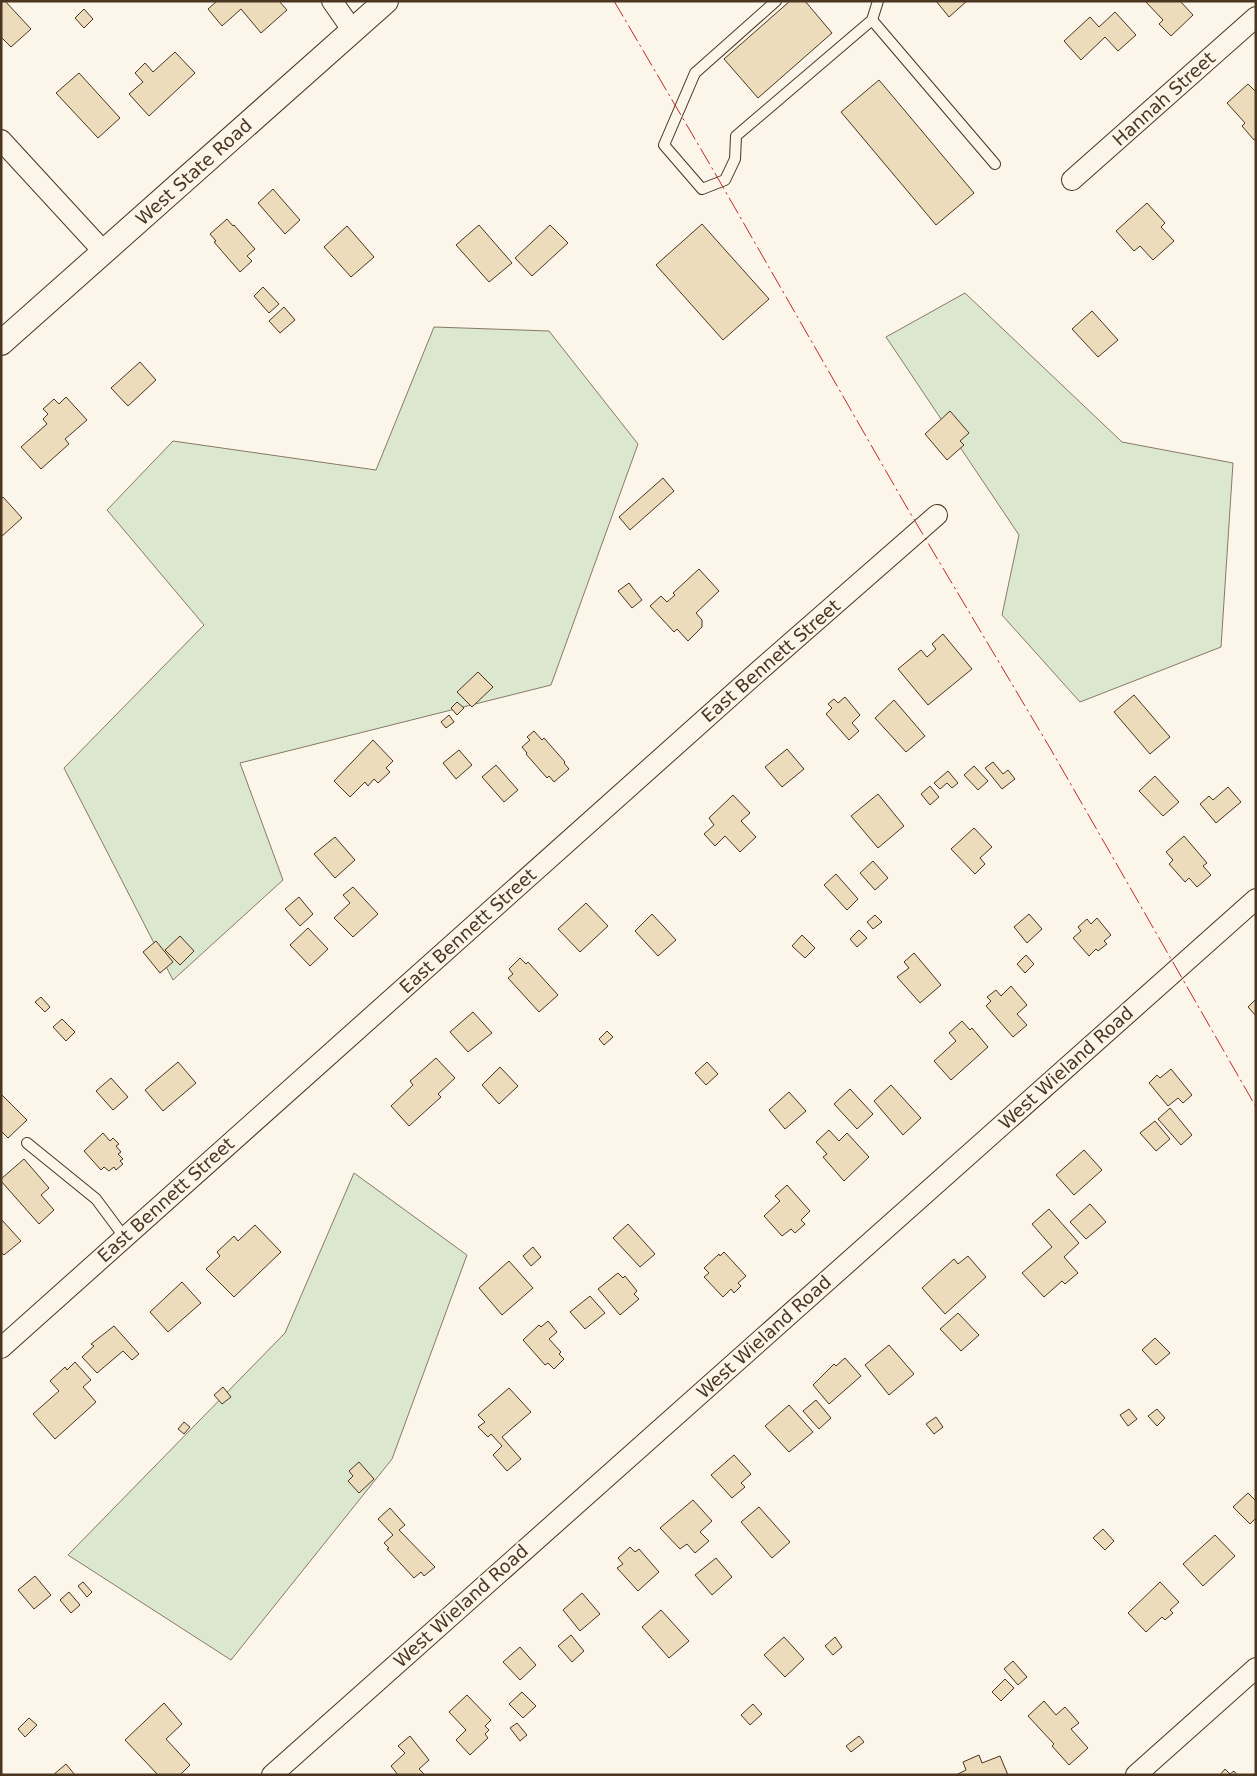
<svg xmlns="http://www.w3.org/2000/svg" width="1257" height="1776" viewBox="0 0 1257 1776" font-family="'DejaVu Sans',sans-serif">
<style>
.green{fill:#dce7d0;stroke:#887966}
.building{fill:#ecdcbc;stroke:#4a3520}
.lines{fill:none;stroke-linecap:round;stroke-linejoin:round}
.service-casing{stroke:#4a3520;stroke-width:12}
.minor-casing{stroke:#4a3520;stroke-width:22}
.tertiary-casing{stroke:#4a3520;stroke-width:26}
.service{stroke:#fbf6e9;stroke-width:10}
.minor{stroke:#fbf6e9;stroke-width:20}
.tertiary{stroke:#fbf6e9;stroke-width:24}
.power{stroke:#c62828;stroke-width:1;stroke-dasharray:18 4 2.5 4;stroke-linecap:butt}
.labels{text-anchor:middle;stroke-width:4;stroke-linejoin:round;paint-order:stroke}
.street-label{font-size:18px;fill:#4a3520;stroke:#fbf6e9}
</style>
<rect width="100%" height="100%" fill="#fbf6e9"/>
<path class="green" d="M965,293l157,149 111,21 -12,184 -141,55 -78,-87 17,-80 -133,-198z
M434,327l115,4 89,113 -87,241 -311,78 43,117 -110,100 -109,-212 140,-143 -97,-115 66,-69 203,29z
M354,1173l113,82 -75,204 -161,201 -163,-105 217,-222z"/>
<path class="building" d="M1,1h4l26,28 -20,18 -10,-10z
M217,1h62l8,9 -26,23 -20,-24 -19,17 -14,-17z
M790,1h15l27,32 -74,65 -34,-39z
M936,1h31l-18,16z
M1145,1h35l13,14 -22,21 -12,-12 4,-4z
M84,9l9,10 -9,9 -9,-10z
M1115,12l21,23 -18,16 -13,-14 -24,23 -17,-19 26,-24 9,10z
M175,52l20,21 -46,43 -20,-22 14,-12 -8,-9 10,-10 8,9z
M79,73l41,45 -22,20 -42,-45z
M879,80l95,113 -38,32 -95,-113z
M1248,84l8,8v47l-2,1 -12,-14 3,-3 -18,-20z
M273,189l27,31 -15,14 -27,-31z
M1147,203l18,20 -4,4 13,14 -21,19 -13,-14 -6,5 -18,-20z
M227,219l6,7 1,-1 21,24 -8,7 5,5 -12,11 -26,-30 2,-1 -6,-7z
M702,224l67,75 -46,41 -67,-75z
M479,225l33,38 -23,19 -33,-37z
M550,225l18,18 -36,33 -17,-18z
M347,226l27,31 -23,20 -27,-30z
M263,287l16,17 -10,9 -15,-17z
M284,307l11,13 -15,13 -11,-12z
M1092,311l26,29 -20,17 -26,-28z
M140,362l16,18 -28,26 -17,-18z
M66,397l21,23 -22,19 4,5 -28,25 -20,-22 26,-23 -4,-5 5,-5 -5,-5 11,-10 5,5z
M950,411l19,22 -9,8 4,4 -17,15 -22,-26z
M663,478l11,13 -44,39 -11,-13z
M3,497l19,21 -21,19v-38z
M699,569l20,22 -23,22 6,7v7l-14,14 -11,-12 -3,3 -24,-26 11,-10 6,6 8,-7 -2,-2z
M629,583l13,17 -10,8 -14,-17z
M943,634l29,35 -44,36 -30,-36 23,-19 6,7 9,-8 -4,-5z
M478,672l15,15 -21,20 -15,-15z
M1134,695l36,42 -20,17 -36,-42z
M845,697l15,18 -8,8 7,8 -10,9 -23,-26 6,-6 -4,-4 6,-5 4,4z
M894,700l31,36 -19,16 -31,-34z
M457,702l7,6 -7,7 -6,-7z
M449,715l5,7 -8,6 -5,-6z
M534,731l8,9 2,-2 21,24 -1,1 5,6 -15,13 -5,-6 -2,2 -21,-24 1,-1 -5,-6 8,-7 -3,-3z
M373,740l20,21 -7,7 4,4 -12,11 -4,-4 -6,7 -3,-4 -15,15 -16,-16z
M787,749l17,20 -22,18 -17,-20z
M459,750l13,15 -16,14 -13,-16z
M993,762l10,12 5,-4 7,9 -13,10 -17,-21z
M496,765l22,25 -14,12 -22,-25z
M974,766l14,15 -10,9 -14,-15z
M948,771l10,12 -6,5 -5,-5 -7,6 -6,-6z
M1155,776l24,26 -16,14 -24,-25z
M930,786l9,11 -9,8 -9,-11z
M1228,787l13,15 -25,21 -16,-19 9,-8 4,4z
M878,794l26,32 -26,22 -27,-32z
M733,795l17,18 -9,8 15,16 -16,15 -15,-16 -10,10 -11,-12 10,-9 -5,-7z
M974,828l18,19 -12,11 5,6 -10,10 -24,-25z
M1184,836l23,27 -4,3 8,9 -14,12 -8,-9 -4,4 -16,-18 4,-4 -7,-8z
M335,837l20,23 -20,18 -21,-24z
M873,861l15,17 -13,12 -15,-17z
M836,874l22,25 -11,11 -23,-25z
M353,887l25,27 -25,23 -19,-19 16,-15 -7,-8z
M299,897l14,17 -13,12 -15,-17z
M586,903l22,23 -28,26 -22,-23z
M652,914l24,26 -18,16 -23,-25z
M1029,914l13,15 -15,14 -13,-16z
M875,915l7,7 -9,7 -6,-7z
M1097,918l14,17 -7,6 3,3 -9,7 -2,-2 -7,7 -16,-18 8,-7 -3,-4 9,-8 4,5z
M308,928l20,21 -18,17 -20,-21z
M859,930l8,8 -10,9 -7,-8z
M802,935l13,13 -10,10 -13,-12z
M180,936l14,15 -14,14 -15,-15z
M156,941l17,21 -13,11 -17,-21z
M914,953l27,32 -21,18 -23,-26 12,-9 -5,-6z
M1026,955l8,9 -9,9 -8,-9z
M520,958l6,6 2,-2 30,33 -19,17 -31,-34 5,-4 -4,-5z
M1011,986l16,19 -10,9 10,11 -14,12 -27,-31 5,-5 -4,-4 9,-7 5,6z
M41,997l9,10 -5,5 -10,-10z
M1256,999v17l-8,-9z
M473,1012l19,21 -24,19 -18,-20z
M62,1019l13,13 -9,9 -13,-14z
M962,1021l8,9 2,-2 16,19 -37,33 -17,-19 22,-20 -7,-8z
M607,1031l6,6 -9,8 -5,-6z
M436,1058l19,20 -17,16 3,3 -32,29 -18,-20 22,-21 -3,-4z
M178,1062l18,21 -33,28 -18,-21z
M707,1062l11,12 -12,11 -11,-12z
M500,1067l18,19 -19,18 -17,-19z
M1171,1069l21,26 -9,8 -5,-5 -10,8 -19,-23 8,-8 3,3z
M111,1078l17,19 -15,13 -17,-19z
M891,1085l30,33 -18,17 -29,-34z
M850,1089l23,25 -16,15 -23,-25z
M789,1092l17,19 -21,18 -16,-19z
M1,1094l26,26 -19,18 -7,-7z
M1170,1108l22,27 -11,10 -23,-26z
M1155,1121l15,18 -14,12 -16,-18z
M829,1130l10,11 8,-8 22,24 -25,24 -21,-24 4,-3 -11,-12z
M103,1133l7,8 3,-3 6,6 -3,2 5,6 -3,2 5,5 -3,2 3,3 -7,6 -2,-3 -5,4 -5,-4 -3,3 -17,-19z
M1084,1150l18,20 -28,25 -18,-20z
M24,1159l25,29 -8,7 13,15 -15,14 -38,-43v-2z
M787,1185l23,26 -9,9 4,4 -10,9 -4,-4 -9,7 -18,-20 16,-15 -5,-5z
M1090,1204l16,18 -20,17 -16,-17z
M1049,1209l30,34 -15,14 14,16 -13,11 -3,-3 -18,16 -22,-24 30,-26 -20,-23z
M1,1219l20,22 -17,14 -3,-3z
M628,1224l27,30 -15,13 -27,-29z
M255,1225l26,27 -47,45 -28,-28 14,-13 -3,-4 17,-16 4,5z
M533,1247l8,10 -10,9 -8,-10z
M724,1252l22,24 -8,7 3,3 -7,7 -3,-4 -8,8 -19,-20 5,-4 -5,-5 15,-14 1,2z
M968,1256l18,21 -41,37 -23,-26 32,-29 4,5z
M509,1261l24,27 -31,27 -23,-27z
M618,1273l5,5 2,-2 12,15 -3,3 5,5 -19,16 -22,-26z
M182,1282l19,21 -33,29 -18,-20z
M590,1296l15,17 -20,16 -15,-17z
M958,1313l21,22 -18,16 -21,-22z
M548,1321l9,11 -8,7 12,13 -2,2 5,5 -10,10 -6,-6 -3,2 -22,-25 16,-15 2,2z
M114,1326l25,28 -7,6 -9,-9 -26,22 -15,-16 12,-11 -3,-2z
M1155,1338l15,15 -14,12 -14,-15z
M889,1345l25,29 -25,21 -24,-30z
M845,1358l16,18 -32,28 -16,-19 21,-21 2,2z
M75,1362l16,18 -8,7 13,15 -41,37 -22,-25 26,-23 -9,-10 15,-14 2,3z
M223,1387l8,10 -9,7 -8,-9z
M509,1388l22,24 -29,25 19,22 -14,12 -14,-16 9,-9 -11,-12 -3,3 -10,-10 7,-5 -7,-7z
M816,1400l15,18 -12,11 -16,-18z
M789,1405l24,27 -24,20 -24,-26z
M1129,1409l8,10 -9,7 -8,-11z
M1157,1409l8,9 -8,8 -9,-10z
M936,1417l7,10 -9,7 -8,-10z
M184,1422l6,5 -6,7 -6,-5z
M734,1455l17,19 -10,9 4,4 -13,11 -21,-23z
M359,1462l15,17 -15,14 -11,-12 5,-5 -4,-5z
M1248,1493l8,8v17l-6,6 -17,-17z
M693,1500l19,21 -12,11 9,9 -14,12 -8,-9 -7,5 -20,-21z
M759,1507l31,35 -18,16 -31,-36z
M390,1508l15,17 -6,5 36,37 -11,9 -3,-4 -7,6 -27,-29 2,-1 -5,-5 9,-8 -15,-16z
M1103,1529l11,12 -9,9 -12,-12z
M1215,1535l20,21 -32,30 -20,-22z
M630,1547l5,5 4,-3 20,23 -21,19 -21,-23 6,-4 -5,-6z
M716,1558l16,19 -20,18 -17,-20z
M35,1576l16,19 -17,14 -16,-19z
M83,1582l9,10 -5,5 -9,-11z
M1160,1582l19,20 -9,8 3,3 -8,7 -3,-3 -16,15 -18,-19z
M69,1592l11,13 -9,8 -11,-13z
M582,1593l18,21 -20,17 -17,-21z
M661,1610l28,31 -20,17 -27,-31z
M571,1635l13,16 -12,11 -14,-16z
M784,1637l20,22 -19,18 -21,-22z
M835,1637l7,10 -9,8 -8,-9z
M520,1647l16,18 -16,15 -17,-18z
M1013,1661l14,16 -9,8 -14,-16z
M1005,1679l9,9 -13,13 -9,-9z
M522,1692l14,14 -13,12 -14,-14z
M467,1695l24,25 -6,6 4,4 -4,4 3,4 -18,17 -14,-15 10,-10 -17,-18z
M1044,1701l12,14 9,-8 14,16 -8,6 17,19 -19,17 -17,-19 2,-2 -26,-28z
M164,1703l18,21 -16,15 24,26 -10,10h-22l-33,-35z
M753,1704l9,10 -12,11 -9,-10z
M29,1718l8,7 -12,12 -7,-8z
M517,1723l10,12 -7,6 -10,-13z
M410,1736l19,24 -10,9 6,6h-27l-7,-9 14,-13 -7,-7z
M859,1736l5,6 -13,10 -5,-6z
M979,1755l3,8 18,-7 8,19h-52l10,-5 -3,-8z
M66,1764l9,11h-22z
M1225,1769l5,5 4,-3 3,4h-17z"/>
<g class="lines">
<g class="service-casing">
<path id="service" d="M776,1l-81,72 -31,72 38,44 23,-9 10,-21 1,-23 136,-116 6,-19
M872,20l123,144
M27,1143l69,56 29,39"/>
</g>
<g class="minor-casing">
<path id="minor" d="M332,1l21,30
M1,140l103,112
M1072,180l184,-163
M1,1348l760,-679 176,-154
M272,1775l984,-876
M1136,1775l120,-107"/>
</g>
<g class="tertiary-casing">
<path id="tertiary" d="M1,343l385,-342"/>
</g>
<use href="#service" class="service"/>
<use href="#minor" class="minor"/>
<use href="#tertiary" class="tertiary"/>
<path class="power" d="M614,1l98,167 194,338 144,242 206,359"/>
</g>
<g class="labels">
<g class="street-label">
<text transform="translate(1164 99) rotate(-42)" y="6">Hannah Street</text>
<text transform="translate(194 172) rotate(-42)" y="6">West State Road</text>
<text transform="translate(771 661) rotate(-41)" y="6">East Bennett Street</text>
<text transform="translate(468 931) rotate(-42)" y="6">East Bennett Street</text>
<text transform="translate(1066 1068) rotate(-42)" y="6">West Wieland Road</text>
<text transform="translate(166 1200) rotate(-42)" y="6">East Bennett Street</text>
<text transform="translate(764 1337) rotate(-42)" y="6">West Wieland Road</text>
<text transform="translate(461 1606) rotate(-42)" y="6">West Wieland Road</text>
</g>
</g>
<rect width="1257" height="1776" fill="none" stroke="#4a3520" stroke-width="5"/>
</svg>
